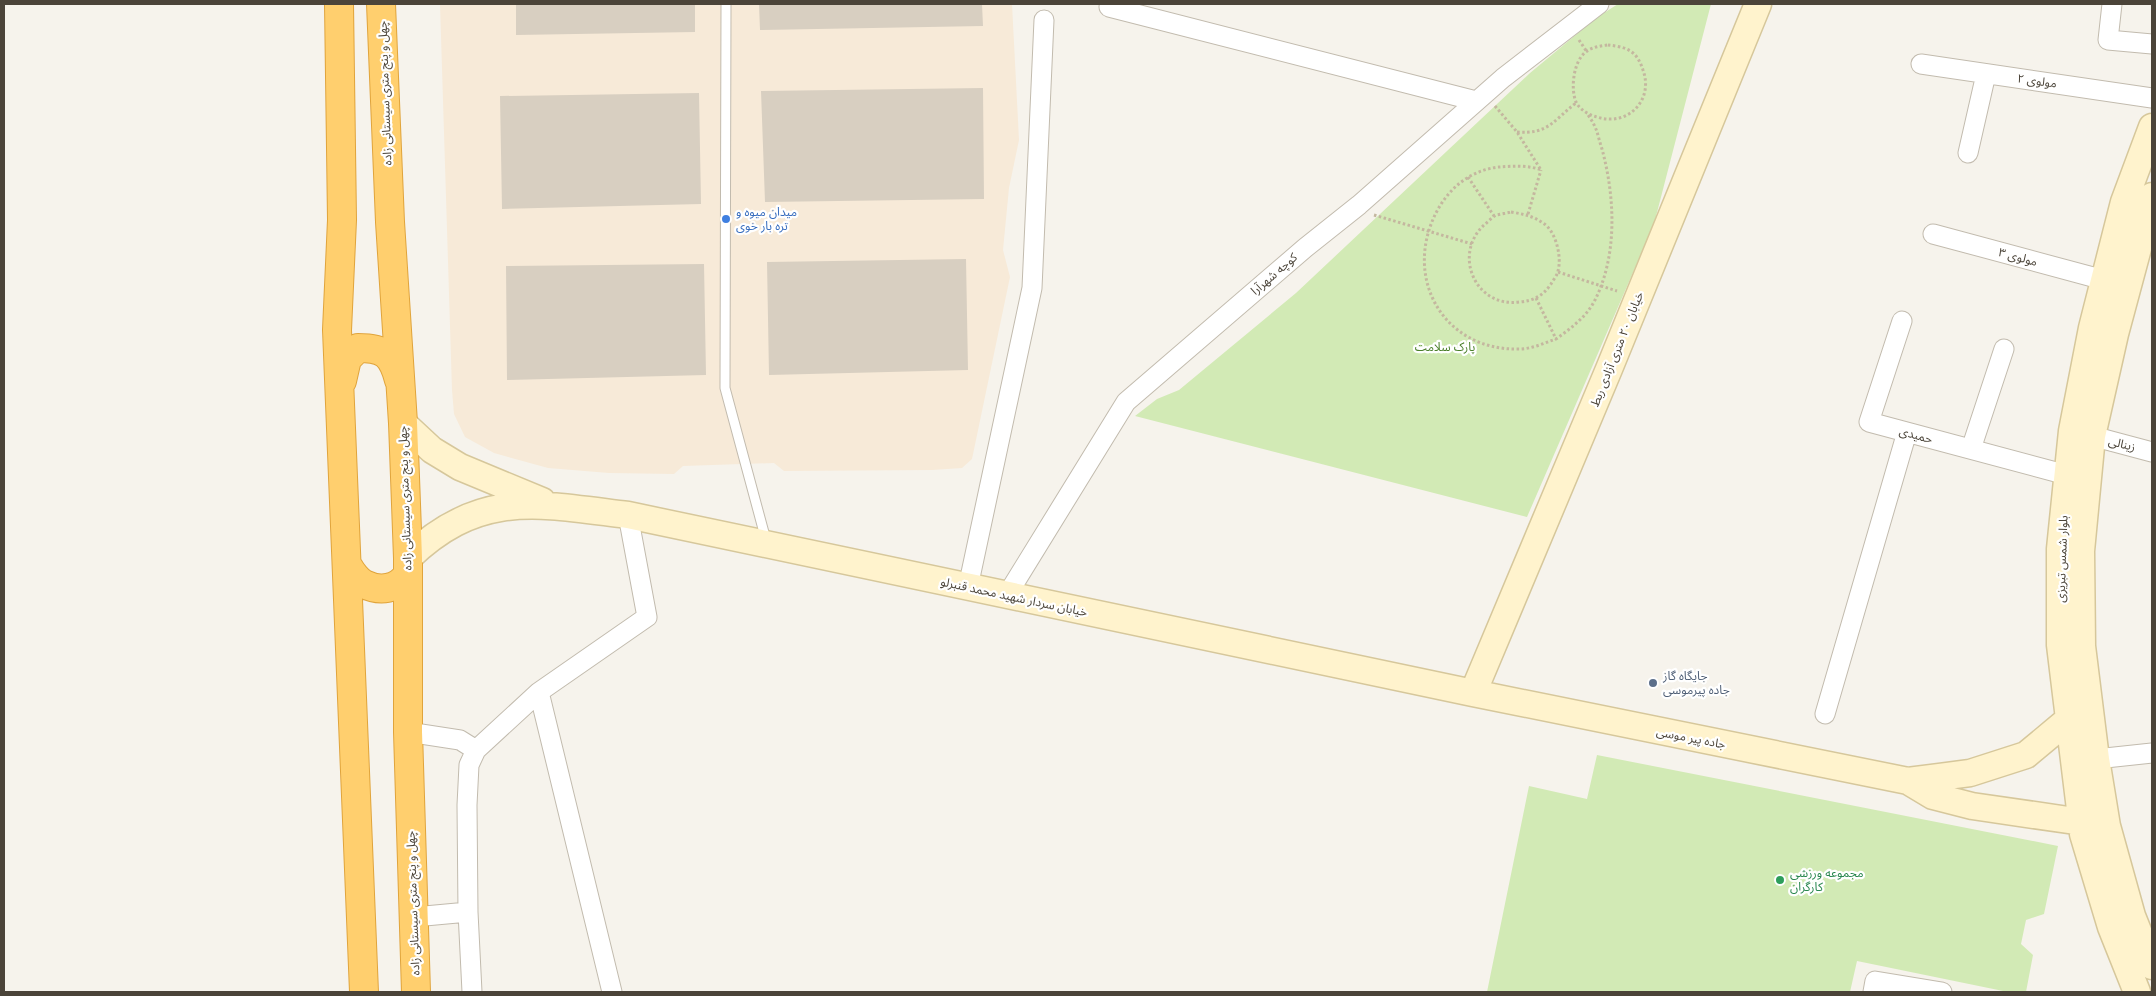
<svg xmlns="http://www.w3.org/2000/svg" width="2156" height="996" viewBox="0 0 2156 996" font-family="'Open Sans','Noto Sans Arabic',sans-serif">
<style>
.commercial{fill:#f7ead8}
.green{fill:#d2eab5}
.building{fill:#d8cfc1}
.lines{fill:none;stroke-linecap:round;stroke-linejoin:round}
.lane-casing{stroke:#c2bbae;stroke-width:11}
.street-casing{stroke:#c2bbae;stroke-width:21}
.secondary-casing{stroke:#d6c79b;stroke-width:29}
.highway-casing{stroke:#e0a43c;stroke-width:30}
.path{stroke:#c4b79f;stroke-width:3;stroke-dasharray:2.5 2.5;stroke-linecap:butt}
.lane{stroke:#fff;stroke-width:9}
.street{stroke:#fff;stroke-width:19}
.secondary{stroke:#fff3cd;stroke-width:26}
.highway{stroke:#ffcf6e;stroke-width:28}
.shop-dot{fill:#3f7fe0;stroke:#fff;stroke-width:2}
.service-dot{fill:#5c6f8a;stroke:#fff;stroke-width:2}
.leisure-dot{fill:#2e9e5b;stroke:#fff;stroke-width:2}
.labels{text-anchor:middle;stroke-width:4.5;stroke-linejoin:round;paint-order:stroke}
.street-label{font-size:12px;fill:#4b4439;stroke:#fff}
.shop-label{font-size:12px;fill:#366cbe;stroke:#fff;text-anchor:start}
.park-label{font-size:12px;fill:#4a7f2a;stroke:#fff}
.service-label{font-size:12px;fill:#4e5e75;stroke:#fff;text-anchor:start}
.leisure-label{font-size:12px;fill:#27864d;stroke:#fff;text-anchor:start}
</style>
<rect width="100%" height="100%" fill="#f6f3ec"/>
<path class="commercial" d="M440,4h572l7,136 -10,48 -6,62 7,27 -38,182 -10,9 -30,2 -148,1 -10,-8 -91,3 -9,8 -65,-1 -61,-5 -54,-15 -29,-16 -11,-23 -2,-24z"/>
<path class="green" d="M1618,4h93l-57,220 -127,293 -392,-101 22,-17 22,-9 117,-97 234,-220 66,-55z
M1597,755l461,91 -14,68 -18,6 -5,24 12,11 -7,37h-18l-151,-31 -7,31h-363l42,-206 58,13z"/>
<path class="building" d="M516,4h179v28l-179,3z
M759,4h223l1,22 -223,4z
M983,88l1,111 -219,3 -4,-111z
M699,93l2,111 -199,5 -2,-113z
M966,259l2,111 -199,5 -2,-113z
M704,264l2,111 -199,5 -1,-114z"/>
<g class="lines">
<g class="lane-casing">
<path id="lane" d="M726,4l-1,384 41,152"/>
</g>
<g class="street-casing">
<path id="street" d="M2112,4l-4,36 44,4
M1109,7l367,94
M1921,64l231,34
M1968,153l18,-79
M1933,234l171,46
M1902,321l-33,101 198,53
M2092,436l60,16
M1971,449l33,-100
M968,587l64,-299 12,-268
M1007,595l119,-193 179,-154 54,-43 144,-127 96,-74
M1825,714l82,-282
M408,732l52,8 16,10
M2096,759l56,-6
M414,917l54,-5
M472,992l-4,-80 -1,-107 2,-40 7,-15 63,-58
M612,992l-73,-300 108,-75 -19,-102
M1873,992l2,-11 67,11"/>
</g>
<g class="secondary-casing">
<path id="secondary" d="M2152,196l-37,138 -23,102 -11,115 1,95 14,113 11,67 25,90 20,50
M403,423l29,27 28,17 82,34
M408,558c72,-69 130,-54 220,-43l845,178 435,88 25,15 39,10 110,16
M1473,693l136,-324 149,-365
M1908,781l62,-8 56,-18 42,-35
M2137,992l-26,-65 -28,-93 -23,-189v-96l12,-118 20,-103 32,-126 28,-75"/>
</g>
<g class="highway-casing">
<path id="highway" d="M339,4l3,216 -5,110 27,662
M381,4l9,218 13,201 5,135v174l8,260
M342,381l5,-22 11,-11c26,0 34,6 41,32
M348,566c4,7 9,14 16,18 16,8 34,5 43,-9"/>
</g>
<path class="path" d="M1579,40l8,12
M1608,45c8,1 18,2 25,8 5,4 8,11 10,17 11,30 -15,57 -46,47 -8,-2 -17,-7 -21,-15 -5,-12 -3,-34 5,-45 6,-9 17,-11 27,-12z
M1495,106l22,26 24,38c-12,-5 -29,-4 -42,-3 -28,3 -49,20 -62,44 -35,66 6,140 82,138 13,0 25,-6 37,-10
M1517,132c31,3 38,-13 59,-29
M1468,177l26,39
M1511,212c12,2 22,4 32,11 13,8 19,34 15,48 -1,5 -5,9 -7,13 -8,12 -18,17 -32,18 -43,6 -67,-47 -35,-77 4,-3 8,-8 12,-10 5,-1 10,-2 15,-3z
M1528,214l13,-44
M1374,215l98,29
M1558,272l59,19
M1536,298l20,41c14,-10 29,-21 38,-37 24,-46 21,-105 8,-153 -5,-15 -4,-20 -14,-34"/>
<use href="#lane" class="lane"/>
<use href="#street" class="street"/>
<use href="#secondary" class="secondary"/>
<use href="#highway" class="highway"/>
</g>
<circle class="shop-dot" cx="726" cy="219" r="5"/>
<circle class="service-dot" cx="1653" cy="683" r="5"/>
<circle class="leisure-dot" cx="1780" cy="880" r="5"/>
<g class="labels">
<g class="street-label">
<text transform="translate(2037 81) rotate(8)" y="4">مولوی ۲</text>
<text transform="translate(385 93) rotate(-92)" y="4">چهل و پنج متری سیستانی زاده</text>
<text transform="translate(2018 257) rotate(15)" y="4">مولوی ۳</text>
<text transform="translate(1274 274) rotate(-41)" y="4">کوچه شهرآرا</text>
<text transform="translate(1617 349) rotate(-68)" y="4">خیابان ۲۰ متری آزادی ربط</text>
<text transform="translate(1916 435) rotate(15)" y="4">حمیدی</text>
<text transform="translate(2122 444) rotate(14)" y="4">زینالی</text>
<text transform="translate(405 498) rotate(-92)" y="4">چهل و پنج متری سیستانی زاده</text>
<text transform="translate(2062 559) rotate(-88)" y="4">بلوار شمس تبریزی</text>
<text transform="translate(1014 597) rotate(12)" y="4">خیابان سردار شهید محمد قنبرلو</text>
<text transform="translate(1691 738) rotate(11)" y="4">جاده پیر موسی</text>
<text transform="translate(413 903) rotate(-92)" y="4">چهل و پنج متری سیستانی زاده</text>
</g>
<g class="shop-label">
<text x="736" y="216">میدان میوه و<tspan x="736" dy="14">تره بار خوی</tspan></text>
</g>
<g class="park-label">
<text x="1445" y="351">پارک سلامت</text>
</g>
<g class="service-label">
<text x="1663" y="680">جایگاه گاز<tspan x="1663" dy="14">جاده پیرموسی</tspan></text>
</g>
<g class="leisure-label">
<text x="1790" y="877">مجموعه ورزشی<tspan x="1790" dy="14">کارگران</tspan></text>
</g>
</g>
<rect width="2156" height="996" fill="none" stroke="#4b4439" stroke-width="10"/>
</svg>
